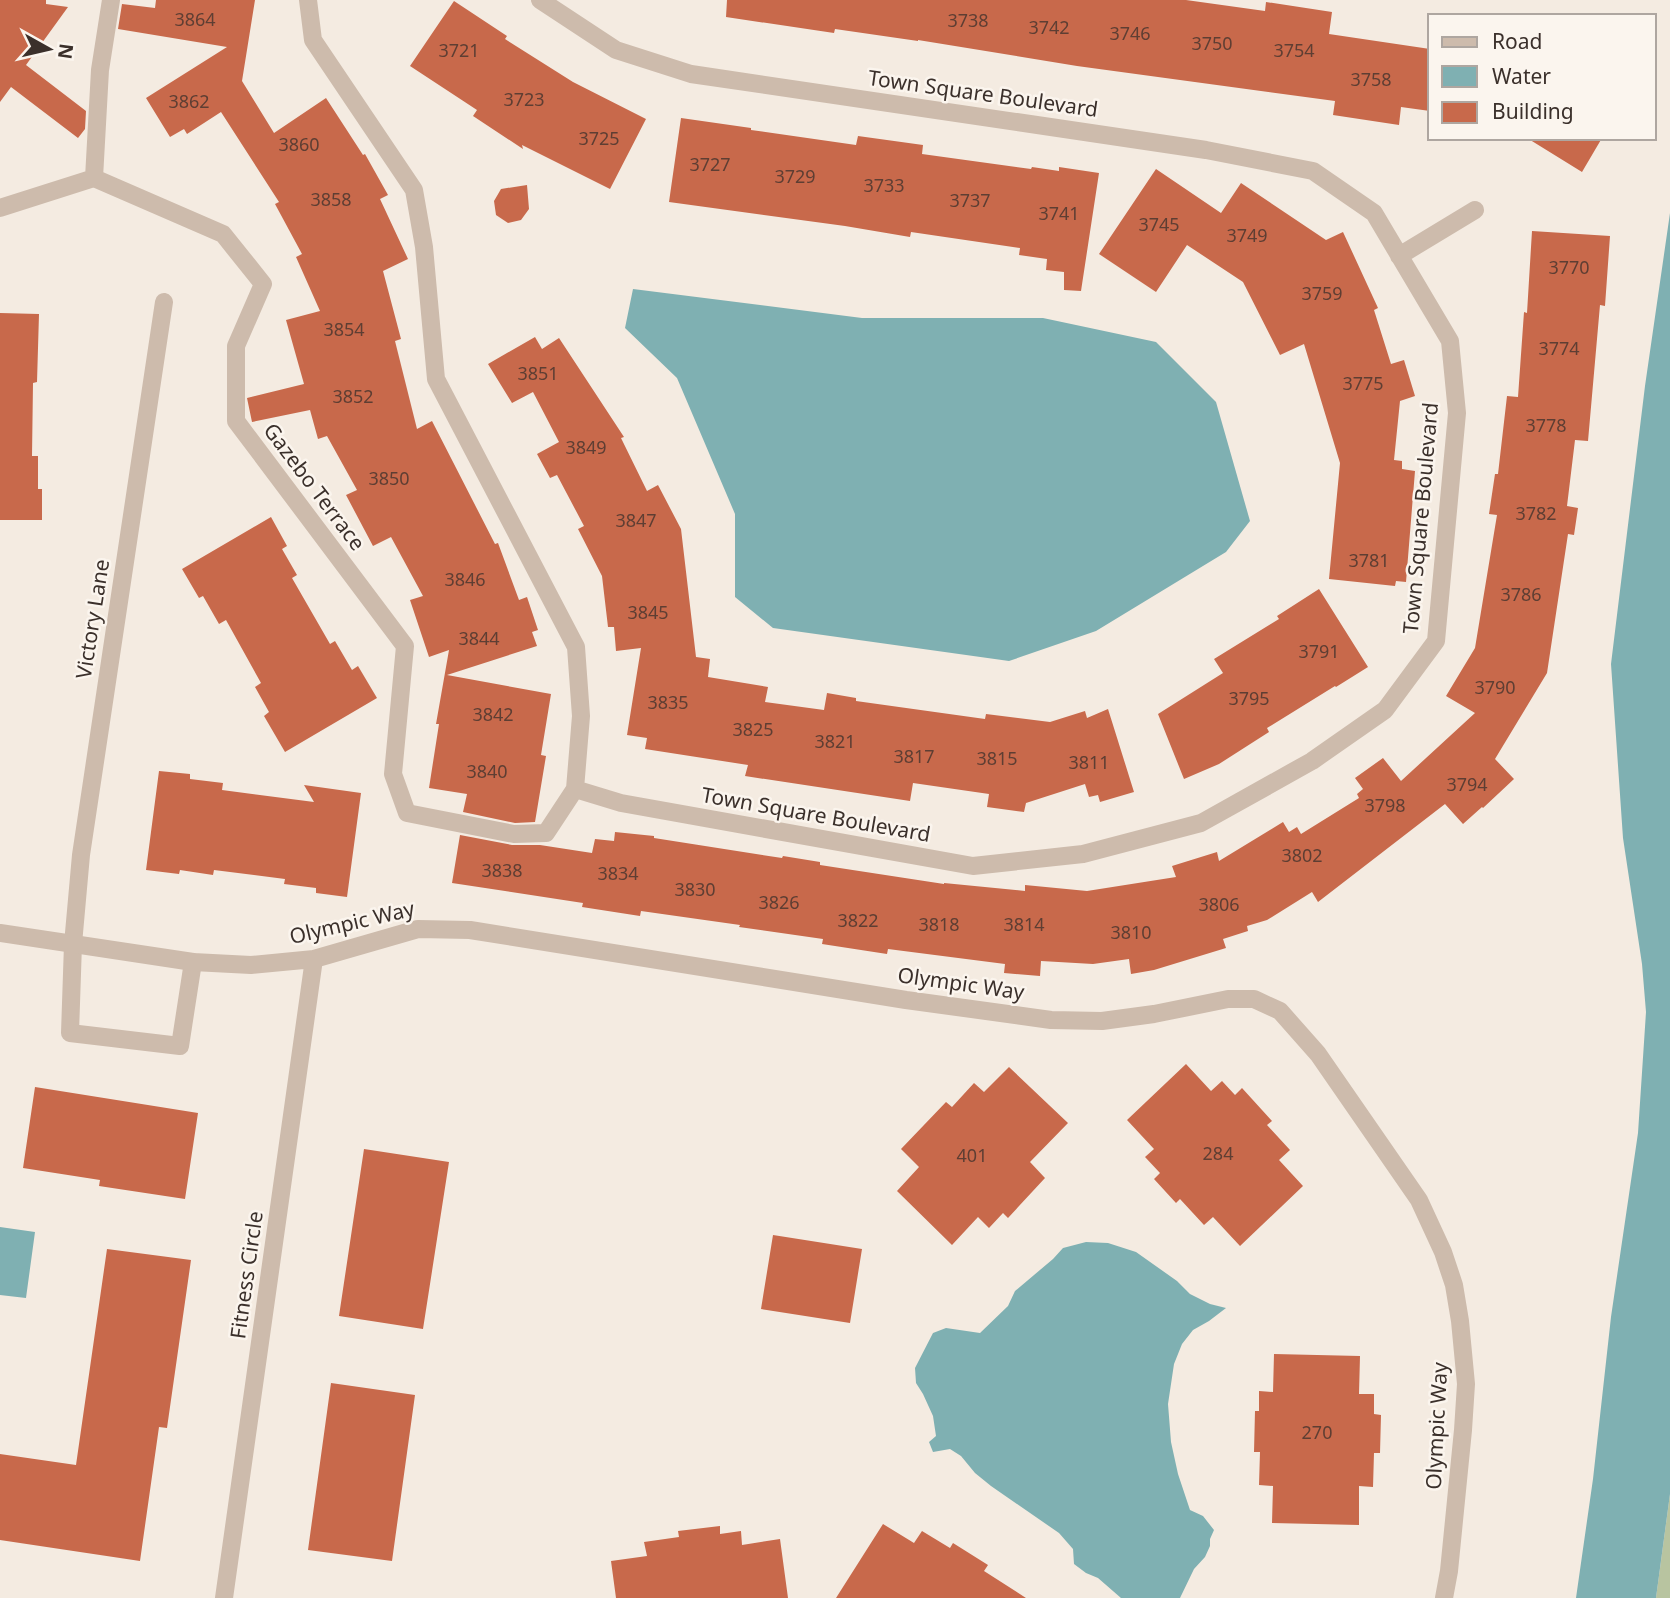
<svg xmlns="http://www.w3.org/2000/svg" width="1670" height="1598" viewBox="0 0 1670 1598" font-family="'Noto Sans',sans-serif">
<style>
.green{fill:#b8c4a0}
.water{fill:#7fb0b2}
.building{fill:#c8694b}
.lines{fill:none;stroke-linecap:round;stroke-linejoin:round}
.lane{stroke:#cdbbac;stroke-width:18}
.street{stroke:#cdbbac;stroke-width:18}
.labels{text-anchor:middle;stroke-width:5;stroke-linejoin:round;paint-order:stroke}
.number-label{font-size:18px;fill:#5e3e33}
.street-label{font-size:21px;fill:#3b302b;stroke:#fbf5ee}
</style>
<rect width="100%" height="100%" fill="#f4ebe1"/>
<path class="green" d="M1670,1494v104h-14z"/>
<path class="water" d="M1670,213v1281l-14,104h-80l17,-119 18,-162 27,-184 8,-121 -4,-48 -19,-126 -12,-174 34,-278z
M633,289l229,29h181l113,24 60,60 34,119 -24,31 -130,79 -87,30 -236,-33 -38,-31v-83l-58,-136 -52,-50z
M0,1227l35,5 -9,66 -26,-3z
M1086,1242l22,1 28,9 41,29 13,13 20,10 16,4 -17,13 -16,9 -11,14 -8,20 -6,40 3,38 7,32 12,36 13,6 11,14 -4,9v7l-5,11 -11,12 -14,29h-59l-23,-20 -12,-5 -12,-9 -1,-15 -14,-16 -68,-47 -16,-13 -14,-17 -11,-7 -17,3 -4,-10 7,-6 -3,-20 -10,-22 -7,-11 -1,-15 18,-35 13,-5 34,5 28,-27 7,-15 38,-32 10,-11z"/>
<path class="building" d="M0,0h46v4l22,3 -42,58 60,46 -1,18 -7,9 -67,-51 -11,15z
M156,0h99l-13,81 32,52 52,-35 37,57 2,-1 23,41 -8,4 28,60 -25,12 18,68 -6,2 22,88 15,-8 63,123 3,-1 21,57 8,-3 11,33 -6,2 5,14 -90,29 104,19 -10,61 5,1 -11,66 -20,1 -52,-11 4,-18 -38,-6 10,-64h-3l13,-74 -20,7 -19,-57 13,-4 -32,-59 -18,9 -27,-51 11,-5 -30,-54 -9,3 -8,-29 -58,12 -5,-24 57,-14 -18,-64 34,-9 -24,-54 6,-3 -27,-50 4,-2 -58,-90 -34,22 -3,-5 -14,8 -24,-39 81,-51 -109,-18 4,-25 33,4z
M727,0h459l79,11 1,-9 66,10 -3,22 101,15v62l-29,-4 -2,18 -66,-10 2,-14 -258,-35 -159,-26v1l-83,-12 -1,4 -108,-16z
M454,1l53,35 -2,3 68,43 73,37 -36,70 -88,-44 1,4 -50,-33 4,-6 -67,-44z
M681,118l70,10v2l105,15 2,-9 65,9 -1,9 109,15 1,-2 27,4v-4l40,6 -18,118 -17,-1v-18l-18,-2 1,-11 -28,-4 1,-7 -109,-16 -1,5 -65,-11 -176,-24z
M1527,138h75l-20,34z
M1156,169l65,44 20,-30 85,57 17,-8 35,76 -4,2 17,54 13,-4 11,36 -15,5 -6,59 8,1v8l13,2 -9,111 -10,-1 -1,5 -66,-7 11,-116 -36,-119 -24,11 -37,-73 -56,-37 -31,47 -57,-38z
M527,185l2,24 -8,11 -13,3 -12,-8 -2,-14 7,-12z
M1532,231l78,5 -5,70 -5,-1 -12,136 -13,-1 -8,66 11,2 -4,27 -6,-1 -21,139 -52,86 19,20 -31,29 -1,-1 -19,17 -18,-20 -127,98 -6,-10 -45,28 -20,6 1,5 -25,8 3,9 -72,22 -23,4 -2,-15 -36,5 -52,-3 -1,15 -36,-3 1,-9 -117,-15 -1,5 -65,-10 1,-5 -84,-12 1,-2 -99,-14 -1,5 -58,-9 1,-4 -131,-20 8,-48 52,10h28l52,8 3,-14 19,2 1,-9 39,4v2l128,20 1,-2 37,6v3l124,19v-1l81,8v-6l62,6 89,-14 -4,-11 45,-14 2,9 64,-39 6,10 8,-5 4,7 58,-36 -2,-4 6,-5 -8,-11 28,-20 18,23 74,-68 -29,-17 29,-48 22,-133 -8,-1 6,-40h3l9,-78 11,1 6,-85 3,1z
M0,313l39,1 -2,68 -4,1 -1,73h6v33h4v31h-42z
M535,337l7,12 17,-11 65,99 -3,1 26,53 11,-6 23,44 15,128 14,2 -2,18 60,10 -3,15 59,8 3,-17 29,5v3l129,18 1,-5 64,8 35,-11 2,7 21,-9 26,83 -34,10 -2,-7 -9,2 -4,-13 -59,19 -2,9 -37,-5 2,-13 -76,-11 -3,18 -165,-25 3,-11 -103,-16 2,-11 -20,-3 14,-87 -25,3 -2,-24h-6l-6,-51 -24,-47 6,-3 -27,-51 -7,3 -13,-24 22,-12 -26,-50 -21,11 -24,-39z
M271,517l16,29 -5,3 15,26 -5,3 38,66 5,-3 17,29 6,-4 19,32 -92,54 -21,-36 5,-4 -14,-25 6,-4 -35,-63 -7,4 -16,-28 -4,2 -17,-29z
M1319,589l49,78 -32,20 -1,-1 -68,42 2,4 -50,32 -35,15 -26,-65 65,-41 -9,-14 65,-40 -2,-3z
M159,771l31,3v5l33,4 -1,7 92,12 -10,-17 57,8 -14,104 -31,-4v-5l-32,-4 1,-5 -71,-9 -1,5 -33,-5 -1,4 -33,-4z
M1186,1064l25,27 11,-10 13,14 7,-7 30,33 -5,4 23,25 -11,10 24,26 -63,60 -27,-29 -9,8 -24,-26 -4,4 -22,-24 6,-6 -15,-16 9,-8 -27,-29z
M1009,1067l59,56 -38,39 15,16 -37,40 -5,-5 -14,15 -11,-11 -26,28 -55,-54 22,-24 -18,-18 45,-47 6,5 22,-24 10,9z
M35,1087l163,26 -13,86 -86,-13 1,-6 -77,-12z
M364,1149l85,13 -26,167 -84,-13z
M773,1235l89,14 -12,74 -89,-14z
M107,1249l84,11 -24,168 -8,-1 -19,134 -140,-21v-86l76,11z
M1274,1354l86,2 -1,38h15v20l7,1 -1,38h-6l-1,34 -14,-1v39l-87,-2 1,-37 -14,-1 1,-33h-6l1,-41h4v-20l14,1z
M331,1383l84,12 -23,166 -84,-11z
M883,1524l31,19 8,-12 28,17 3,-5 35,22 -4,6 42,27h-190z
M720,1526v8l21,-3 1,14 38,-6 8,59h-172l-5,-37 36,-5 -3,-14 35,-5 -1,-6z"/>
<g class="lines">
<path class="lane" d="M73,944l-3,89 110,13 13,-84"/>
<path class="street" d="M308,0l5,40 101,150 10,57 12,132 140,268 5,69 -6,73 46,14 352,63 110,-12 118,-31 111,-62 73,-51 51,-69 21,-228 -7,-72 -76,-128 -61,-42 -107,-21 -515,-76 -75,-24 -76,-50
M94,178l6,-108 11,-70
M0,208l94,-30 129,56 40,50 -27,62v75l169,225 -12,128 14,39 107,21 32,-1 29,-44
M1399,256l76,-46
M0,933l193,29 58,3 63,-6 104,-30 52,1 436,70 145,20 51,1 52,-7 74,-15h26l26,12 38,43 101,146 24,52 11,33 6,36 6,63 -3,46 -14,141 -5,27
M73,944l8,-89 83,-553
M224,1598l90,-639"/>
</g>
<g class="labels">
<g class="number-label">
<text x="195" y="26">3864</text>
<text x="968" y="27">3738</text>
<text x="1049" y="34">3742</text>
<text x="1130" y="40">3746</text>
<text x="1212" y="50">3750</text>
<text x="459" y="57">3721</text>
<text x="1294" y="57">3754</text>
<text x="1371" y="86">3758</text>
<text x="524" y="106">3723</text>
<text x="189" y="108">3862</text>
<text x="599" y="145">3725</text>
<text x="299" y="151">3860</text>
<text x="710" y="171">3727</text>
<text x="795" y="183">3729</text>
<text x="884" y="192">3733</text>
<text x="331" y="206">3858</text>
<text x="970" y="207">3737</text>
<text x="1059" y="220">3741</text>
<text x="1159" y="231">3745</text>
<text x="1247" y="242">3749</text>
<text x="1569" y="274">3770</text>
<text x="1322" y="300">3759</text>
<text x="344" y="336">3854</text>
<text x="1559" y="355">3774</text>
<text x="538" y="380">3851</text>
<text x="1363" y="390">3775</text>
<text x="353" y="403">3852</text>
<text x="1546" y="432">3778</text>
<text x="586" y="454">3849</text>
<text x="389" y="485">3850</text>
<text x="1536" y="520">3782</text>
<text x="636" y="527">3847</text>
<text x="1369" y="567">3781</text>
<text x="465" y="586">3846</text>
<text x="1521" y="601">3786</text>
<text x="648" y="619">3845</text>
<text x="479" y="645">3844</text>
<text x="1319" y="658">3791</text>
<text x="1495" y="694">3790</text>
<text x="1249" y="705">3795</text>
<text x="668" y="709">3835</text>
<text x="493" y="721">3842</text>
<text x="753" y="736">3825</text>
<text x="835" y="748">3821</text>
<text x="914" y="763">3817</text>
<text x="997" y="765">3815</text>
<text x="1089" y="769">3811</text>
<text x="487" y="778">3840</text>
<text x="1467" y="791">3794</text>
<text x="1385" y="812">3798</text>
<text x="1302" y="862">3802</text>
<text x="502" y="877">3838</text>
<text x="618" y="880">3834</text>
<text x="695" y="896">3830</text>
<text x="779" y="909">3826</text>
<text x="1219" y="911">3806</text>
<text x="858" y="927">3822</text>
<text x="939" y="931">3818</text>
<text x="1024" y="931">3814</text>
<text x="1131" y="939">3810</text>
<text x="1218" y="1160">284</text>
<text x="972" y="1162">401</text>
<text x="1317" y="1439">270</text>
</g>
<g class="street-label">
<text transform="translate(983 94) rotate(8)" y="7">Town Square Boulevard</text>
<text transform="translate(314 487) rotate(53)" y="7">Gazebo Terrace</text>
<text transform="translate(1421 518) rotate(-85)" y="7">Town Square Boulevard</text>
<text transform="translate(93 619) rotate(-81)" y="7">Victory Lane</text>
<text transform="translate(816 815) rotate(10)" y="7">Town Square Boulevard</text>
<text transform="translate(352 923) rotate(-13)" y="7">Olympic Way</text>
<text transform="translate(961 984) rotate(8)" y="7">Olympic Way</text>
<text transform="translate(247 1275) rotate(-82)" y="7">Fitness Circle</text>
<text transform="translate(1437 1426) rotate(-87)" y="7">Olympic Way</text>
</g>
</g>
<rect x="1428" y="14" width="228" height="126" fill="#fbf5ee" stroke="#aea6a0" stroke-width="2"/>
<rect x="1442" y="37" width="35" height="10" fill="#cdbbac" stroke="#aea6a0" stroke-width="2"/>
<text x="1492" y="49" font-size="21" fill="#3b302b">Road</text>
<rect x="1442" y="66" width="35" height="21" fill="#7fb0b2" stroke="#aea6a0" stroke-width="2"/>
<text x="1492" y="84" font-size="21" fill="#3b302b">Water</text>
<rect x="1442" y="102" width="35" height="21" fill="#c8694b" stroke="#aea6a0" stroke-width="2"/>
<text x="1492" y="119" font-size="21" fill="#3b302b">Building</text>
<g transform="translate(49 49) rotate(98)" stroke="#fbf5ee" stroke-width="5" paint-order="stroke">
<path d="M0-5L12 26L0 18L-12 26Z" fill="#3b302b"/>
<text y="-10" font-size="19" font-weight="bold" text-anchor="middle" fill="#3b302b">N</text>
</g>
</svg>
